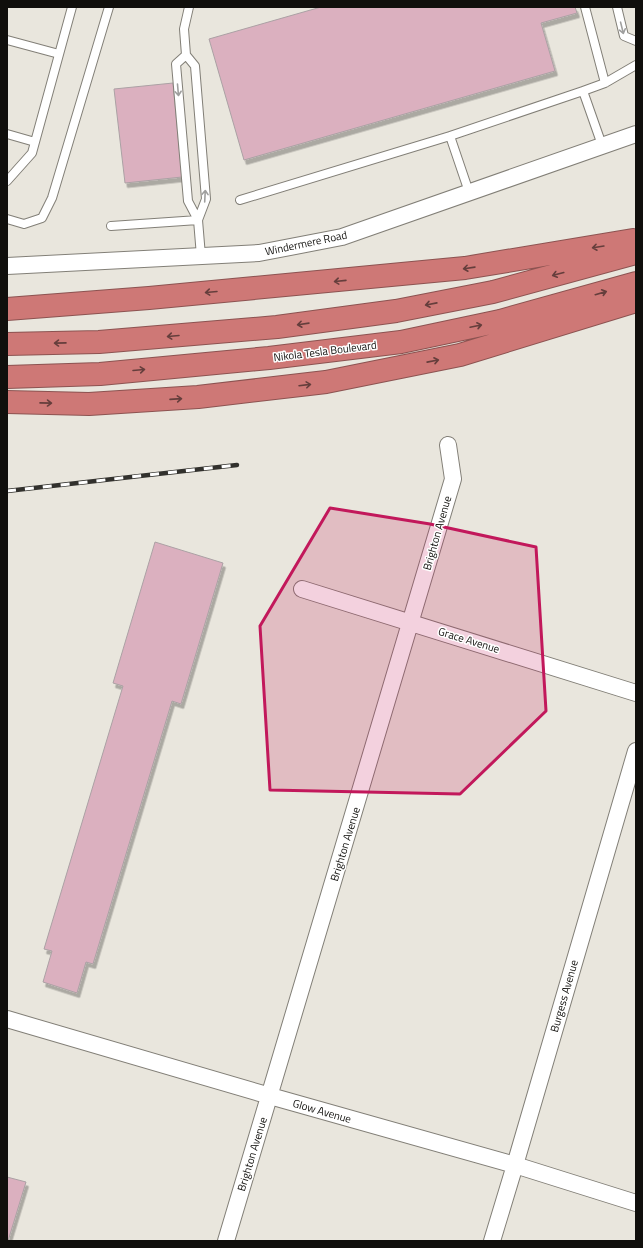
<svg xmlns="http://www.w3.org/2000/svg" width="643" height="1248" viewBox="0 0 643 1248" font-family="'Titillium Web',sans-serif">
<style>
.building{fill:#dbb0bf;stroke:#aba1a4;filter:url(#shadow)}
.lines{fill:none;stroke-linecap:round;stroke-linejoin:round}
.service-casing{stroke:#827f77;stroke-width:10}
.minor-casing{stroke:#827f77;stroke-width:18}
.motorway-casing{stroke:#8c5351;stroke-width:24}
.service{stroke:#fff;stroke-width:8}
.minor{stroke:#fff;stroke-width:16}
.motorway{stroke:#ce7876;stroke-width:22}
.rail-casing{stroke:#32312d;stroke-width:4.5}
.rail{stroke:#fff;stroke-width:3;stroke-dasharray:9;stroke-linecap:butt}
.oneway{stroke:#9f9f9e}
.oneway2{stroke:#653e3c}
.marked{fill:#c2185b;fill-opacity:0.2;stroke:#c2185b;stroke-width:3;stroke-linejoin:round}
.labels{text-anchor:middle;stroke-width:3;stroke-linejoin:round;paint-order:stroke}
.street-label{font-size:11px;fill:#100f0c;stroke:#fff}
</style>
<defs>
<filter id="shadow"><feDropShadow dx="2.5" dy="4.5" stdDeviation="0" flood-color="#0004"/></filter>
</defs>
<rect width="100%" height="100%" fill="#e9e6dd"/>
<path class="building" d="M321,7h254l2,6 -36,10 14,48 -311,89 -35,-121z
M173,83l9,94 -57,6 -11,-94z
M155,542l68,21 -42,141 -9,-3 -79,263 -7,-2 -9,31 -34,-11 9,-31 -8,-2 79,-263 -10,-3z
M7,1177l19,5 -18,59h-1z"/>
<g class="lines">
<g class="service-casing">
<path id="service" d="M585,7l20,76
M617,7l7,29 12,5
M7,40l52,14
M186,55l-10,9 12,137 10,19 8,-21 -11,-133 -9,-11 -2,-26 5,-22
M583,91l22,-8 31,-18
M7,134l28,8
M450,136l133,-45 19,54
M7,181l25,-28 40,-146
M240,200l210,-64 19,56
M7,219l17,5 18,-6 10,-20 57,-191
M111,226l87,-6 3,36"/>
</g>
<g class="minor-casing">
<path id="minor" d="M7,266l252,-13 83,-16 294,-103
M302,589l334,104
M7,1019l263,77 245,69 121,38
M226,1241l227,-762 -5,-34
M492,1241l23,-76 121,-414"/>
</g>
<g class="motorway-casing">
<path id="motorway" d="M7,309l142,-11 316,-30 168,-28
M7,344l92,-2 178,-15 119,-16 97,-19 143,-39
M7,377l93,-3 169,-16 132,-16 99,-21 136,-38
M7,402l82,2 109,-7 128,-15 134,-27 176,-54"/>
</g>
<use href="#service" class="service"/>
<use href="#minor" class="minor"/>
<use href="#motorway" class="motorway"/>
<g class="rail-casing">
<path id="rail" d="M7,491l230,-26"/>
</g>
<use href="#rail" class="rail"/>
</g>
<defs><path id="oneway-shaft" d="M-6 0H5M1.5-3L5.5 0L1.5 3" fill="none" stroke-width="1.6" stroke-linecap="round" stroke-linejoin="round"/></defs>
<g class="oneway">
<use href="#oneway-shaft" transform="translate(622 28) rotate(76)"/>
<use href="#oneway-shaft" transform="translate(178 90) rotate(85)"/>
<use href="#oneway-shaft" transform="translate(205 196) rotate(-87)"/>
</g>
<g class="oneway2">
<use href="#oneway-shaft" transform="translate(598 247) rotate(171)"/>
<use href="#oneway-shaft" transform="translate(469 268) rotate(172)"/>
<use href="#oneway-shaft" transform="translate(558 274) rotate(165)"/>
<use href="#oneway-shaft" transform="translate(340 281) rotate(174)"/>
<use href="#oneway-shaft" transform="translate(211 292) rotate(175)"/>
<use href="#oneway-shaft" transform="translate(601 293) rotate(-16)"/>
<use href="#oneway-shaft" transform="translate(431 304) rotate(169)"/>
<use href="#oneway-shaft" transform="translate(303 324) rotate(172)"/>
<use href="#oneway-shaft" transform="translate(476 326) rotate(-12)"/>
<use href="#oneway-shaft" transform="translate(173 336) rotate(175)"/>
<use href="#oneway-shaft" transform="translate(60 343) rotate(179)"/>
<use href="#oneway-shaft" transform="translate(433 361) rotate(-11)"/>
<use href="#oneway-shaft" transform="translate(139 370) rotate(-5)"/>
<use href="#oneway-shaft" transform="translate(305 385) rotate(-7)"/>
<use href="#oneway-shaft" transform="translate(176 399) rotate(-4)"/>
<use href="#oneway-shaft" transform="translate(46 403) rotate(1)"/>
</g>
<path class="marked" d="M330,508l100,16 106,23 10,164 -86,83 -190,-4 -10,-164z"/>
<g class="labels">
<g class="street-label">
<text transform="translate(306 243) rotate(-12)" y="4">Windermere Road</text>
<text transform="translate(325 351) rotate(-7)" y="4">Nikola Tesla Boulevard</text>
<text transform="translate(437 533) rotate(-74)" y="4">Brighton Avenue</text>
<text transform="translate(469 640) rotate(17)" y="4">Grace Avenue</text>
<text transform="translate(345 844) rotate(-73)" y="4">Brighton Avenue</text>
<text transform="translate(564 996) rotate(-74)" y="4">Burgess Avenue</text>
<text transform="translate(322 1111) rotate(16)" y="4">Glow Avenue</text>
<text transform="translate(252 1154) rotate(-73)" y="4">Brighton Avenue</text>
</g>
</g>
<rect width="643" height="1248" fill="none" stroke="#100f0c" stroke-width="16"/>
</svg>
